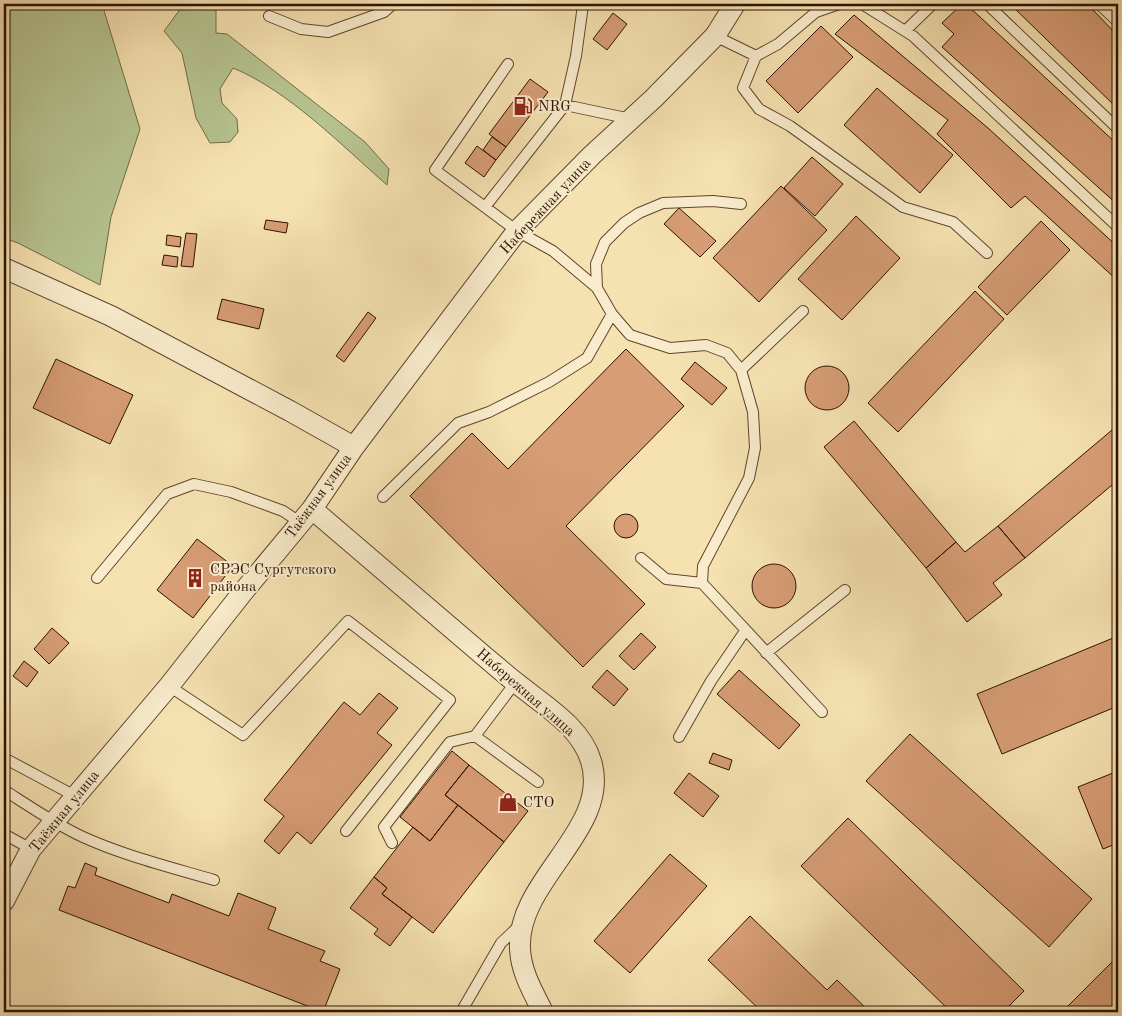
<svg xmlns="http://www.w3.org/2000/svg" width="1122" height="1016" viewBox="0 0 1122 1016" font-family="'Old Standard TT',serif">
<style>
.green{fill:#b6c490;stroke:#726a4a}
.building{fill:#d79d75;stroke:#2d1103}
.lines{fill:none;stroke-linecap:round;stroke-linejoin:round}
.service-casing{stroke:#5f452e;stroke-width:12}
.minor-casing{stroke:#5f452e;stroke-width:22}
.service{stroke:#f9eccc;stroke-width:10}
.minor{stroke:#f9eccc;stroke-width:20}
.labels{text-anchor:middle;stroke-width:4;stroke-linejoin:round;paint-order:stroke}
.poi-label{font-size:15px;fill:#2d1103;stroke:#f9eccc;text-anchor:start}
.street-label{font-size:15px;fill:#2d1103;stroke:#f9eccc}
</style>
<rect width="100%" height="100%" fill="#f6e2b1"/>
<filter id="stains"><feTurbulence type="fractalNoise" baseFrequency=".004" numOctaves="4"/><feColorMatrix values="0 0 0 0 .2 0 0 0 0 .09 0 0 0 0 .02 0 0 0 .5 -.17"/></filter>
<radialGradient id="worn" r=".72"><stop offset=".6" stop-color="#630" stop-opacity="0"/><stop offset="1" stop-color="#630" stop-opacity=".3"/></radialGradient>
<path class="green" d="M4,4h98l38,125 -29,88 -11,68 -82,-42 -14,-5z
M184,4h37l-5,6v23l11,1 138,108 24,27 -2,16c-46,-40 -98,-94 -154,-117l-13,21 2,14 15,16 1,13 -8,10 -20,1 -14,-25 -14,-65 -18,-22z"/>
<path class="building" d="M962,4h4l152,141v60l-176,-158 12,-13 -12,-11z
M1010,4h75l9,7 24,25v73z
M613,13l14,11 -20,26 -14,-11z
M854,15l134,113 130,119v34l-93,-85 -14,12 -74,-74 11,-14 -113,-86z
M821,26l32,31 -55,56 -32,-32z
M530,79l18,13 -42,55 -17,-13z
M877,88l76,67 -33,38 -76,-68z
M492,137l14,10 -10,13 -13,-10z
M477,146l19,14 -12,17 -19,-14z
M812,157l31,27 -28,32 -31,-28z
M781,186l46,44 -68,72 -46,-44z
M679,208l37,33 -16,16 -36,-33z
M856,216l44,42 -58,62 -44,-41z
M266,220l22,3 -2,10 -22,-4z
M1041,221l29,29 -63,65 -29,-28z
M186,233l11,1 -4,33 -12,-1z
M167,235l14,2 -1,10 -14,-2z
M164,255l14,2 -1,10 -15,-2z
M975,291l29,28 -106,113 -30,-29z
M222,299l42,10 -5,20 -42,-10z
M368,312l8,6 -32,44 -8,-6z
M626,349l58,57 -118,120 79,78 -62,63 -173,-171 62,-63 36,36z
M56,359l77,36 -23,49 -77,-36z
M695,362l32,26 -15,17 -31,-26z
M805 388a22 22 0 1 1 44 0a22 22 0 1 1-44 0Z
M854,421l102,121 -30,26 -102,-121z
M1118,425v55l-93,78 -27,-32z
M614 526a12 12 0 1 1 24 0a12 12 0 1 1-24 0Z
M998,526l27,32 -32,25 9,12 -35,27 -41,-54 30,-26 9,10z
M197,539l36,27 -40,52 -36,-28z
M752 586a22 22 0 1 1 44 0a22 22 0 1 1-44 0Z
M52,628l17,15 -20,21 -15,-15z
M641,633l15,14 -22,23 -15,-14z
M1118,636v70l-116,48 -25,-60z
M24,661l14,11 -11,15 -14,-11z
M607,670l21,19 -14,17 -22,-19z
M739,670l61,55 -21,24 -62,-55z
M379,693l19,15 -21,25 15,12 -81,99 -14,-12 -18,22 -15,-13 20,-25 -20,-16 80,-98 16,13z
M910,734l182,165 -43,48 -183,-166z
M452,751l17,14 -24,30 13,10 -28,36 -30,-24z
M713,753l19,7 -3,10 -20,-7z
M469,765l59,46 -24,31 -59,-47z
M1118,771v72l-15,6 -25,-62z
M689,773l30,23 -16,21 -29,-24z
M458,805l46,37 -71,91 -51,-39 5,-6 -13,-11 39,-50 17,14z
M848,818l176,173 -21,21h-52l-150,-146z
M670,854l37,32 -77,87 -36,-32z
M85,863l12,5 -2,7 74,28 3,-9 57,22 9,-23 38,15 -8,21 57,22 -5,10 20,8 -17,43 -264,-102 9,-24 7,2z
M374,877l13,11 -5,6 30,23 -22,29 -16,-12 4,-5 -28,-21z
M750,916l77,74 10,-10 33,32h-108l-54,-52z
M1118,956v56h-56z
M660,1006l7,6h-13z"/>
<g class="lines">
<g class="service-casing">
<path id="service" d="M839,4l-23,8 -38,32 -22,12 -13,32 16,21 31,17 113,81 50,15 34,31
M862,4l51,32 205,191
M987,4l131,125
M1099,4l19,18
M269,16l32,13 27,3 56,-20 9,-8
M905,31l28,-27
M715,36l41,20
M508,64l-73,106 82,61 36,20 44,37 15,26 18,21 40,13 36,-3 21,8 14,17 12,42 2,36 -6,30 -46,88 -1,17 120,129
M565,105l66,14
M485,207l80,-102 11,-49 7,-51 -3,-1
M597,288l-1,-24 9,-22 19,-19 15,-10 24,-10 50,-2 28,3
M741,370l62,-59
M383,497l75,-74 31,-11 60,-30 38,-24 25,-44
M641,558l25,21 36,4
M97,578l70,-84 27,-10 37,8 52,19 18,12
M766,653l79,-63
M169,686l74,49 105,-114 102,79 -104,131
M475,736l63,46
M679,737l32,-56 34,-50
M4,758l71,38
M4,790c25,16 51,34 79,47 42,19 87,30 131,43
M4,834l27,15
M392,843l-8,-16 66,-85 25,-6 40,-53
M461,1012l40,-69 19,-18"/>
</g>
<g class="minor-casing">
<path id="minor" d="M4,268l107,48 179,95 64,36
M312,509c57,49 115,98 172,147 12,10 23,20 35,29 26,21 62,42 72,76 21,68 -75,119 -71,188 1,23 13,43 23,63
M4,901l27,-52 138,-163 74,-94 69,-83 42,-62 163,-216 75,-76 62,-57 61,-62 20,-32"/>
</g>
<use href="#service" class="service"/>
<use href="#minor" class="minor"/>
</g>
<defs>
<g id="fuel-bare" transform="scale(1.5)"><path d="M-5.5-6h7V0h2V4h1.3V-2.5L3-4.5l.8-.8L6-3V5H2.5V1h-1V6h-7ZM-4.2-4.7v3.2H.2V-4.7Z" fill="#8f2418" stroke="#f9eccc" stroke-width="2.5" paint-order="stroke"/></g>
<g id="building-bare" transform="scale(1.5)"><path d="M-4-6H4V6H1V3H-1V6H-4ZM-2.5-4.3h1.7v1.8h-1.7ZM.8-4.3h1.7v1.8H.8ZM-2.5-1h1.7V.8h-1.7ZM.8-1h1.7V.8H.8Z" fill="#8f2418" stroke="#f9eccc" stroke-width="2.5" paint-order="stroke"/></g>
<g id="shop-bare" transform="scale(1.5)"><path d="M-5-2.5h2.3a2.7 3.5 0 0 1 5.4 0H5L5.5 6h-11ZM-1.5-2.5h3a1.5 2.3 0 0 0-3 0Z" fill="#8f2418" stroke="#f9eccc" stroke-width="2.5" paint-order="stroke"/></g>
</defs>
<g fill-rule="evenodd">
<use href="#fuel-bare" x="523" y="106"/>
<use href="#building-bare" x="195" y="578"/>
<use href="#shop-bare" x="508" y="802"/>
</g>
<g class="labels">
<g class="poi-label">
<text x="538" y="111">NRG</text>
<text x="210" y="574">СРЭС Сургутского<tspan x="210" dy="17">района</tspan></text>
<text x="523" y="807">СТО</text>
</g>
<g class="street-label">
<text transform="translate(545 206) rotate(-47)" y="5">Набережная улица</text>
<text transform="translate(318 496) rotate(-54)" y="5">Таёжная улица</text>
<text transform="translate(526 692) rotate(41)" y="5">Набережная улица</text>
<text transform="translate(64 811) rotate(-51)" y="5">Таёжная улица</text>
</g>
</g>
<rect width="1122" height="1016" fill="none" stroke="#f6e2b1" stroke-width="20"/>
<rect x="5" y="5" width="1112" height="1006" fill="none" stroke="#2d1103" stroke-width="2.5"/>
<rect x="10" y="10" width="1102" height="996" fill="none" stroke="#2d1103"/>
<rect width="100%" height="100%" filter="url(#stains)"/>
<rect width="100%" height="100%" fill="url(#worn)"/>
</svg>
